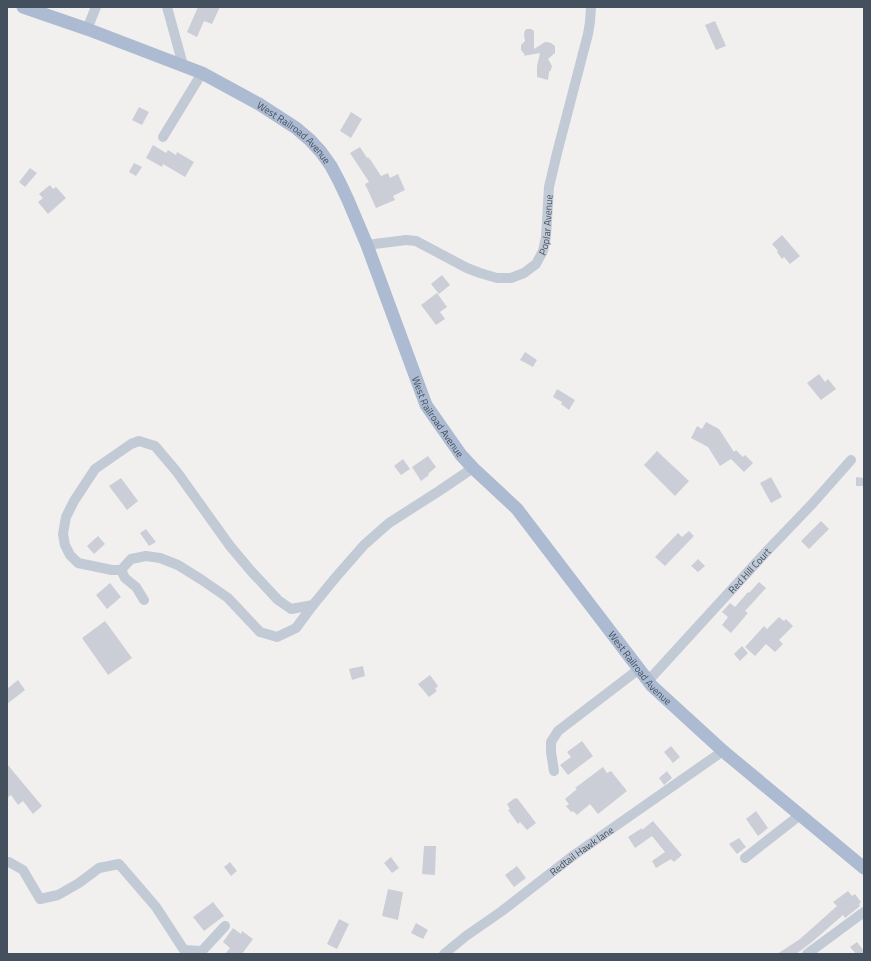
<svg xmlns="http://www.w3.org/2000/svg" width="871" height="961" viewBox="0 0 871 961" font-family="'Titillium Web',sans-serif">
<style>
.building{fill:#cbced6}
.lines{fill:none;stroke-linecap:round;stroke-linejoin:round}
.minor{stroke:#c2cad6;stroke-width:10}
.major{stroke:#acbbd1;stroke-width:13}
.labels{text-anchor:middle;stroke-width:3;stroke-linejoin:round;paint-order:stroke}
.street-label{font-size:10px;fill:#45505f;stroke:#fff}
</style>
<rect width="100%" height="100%" fill="#f2f0ef"/>
<path class="building" d="M198,7h22l-8,17 -8,-3 -7,16 -10,-5z
M715,21l11,25 -10,4 -11,-25z
M527,29h4l3,2v18l11,-7h2l4,1 4,3v7l-7,6 4,7 -1,4 -2,2 -1,8 -11,-3v-11l3,-13 -17,3 2,-1 -4,-5v-5l4,-4 -1,-7 1,-4z
M139,107l10,5 -7,13 -10,-5z
M351,112l11,7 -11,19 -11,-7z
M153,145l13,8 2,-3 8,5 1,-3 17,10 -9,15 -22,-13 -1,3 -16,-9z
M360,147l7,11 1,-1 2,3v-1l11,17 7,-3 2,5 8,-4 7,16 -12,6 2,4 -19,8 -11,-24 4,-2 -19,-29z
M134,163l8,4 -6,9 -7,-4z
M30,168l7,5 -12,14 -6,-5z
M50,185l3,4 3,-2 10,11 -18,16 -10,-12 5,-4 -4,-4z
M782,235l18,21 -10,8 -6,-7 -2,2 -5,-7 1,-1 -6,-7z
M442,275l8,10 -11,9 -8,-10z
M437,293l10,14 -7,5 5,7 -9,6 -15,-20z
M525,352l12,8 -4,7 -13,-7z
M819,374l6,8 3,-3 8,10 -15,11 -14,-17z
M557,389l18,11 -6,10 -8,-6 1,-2 -9,-5z
M706,422l13,7 15,23 2,-2 7,7 2,-2 8,8 -9,9 -13,-13 -11,7 -12,-19 -17,-9 6,-12 5,3z
M657,451l32,30 -14,15 -31,-31z
M428,456l8,11 -8,7 1,1 -8,6 -9,-14z
M403,459l7,10 -9,6 -7,-9z
M771,477l11,20 -11,6 -11,-20z
M856,477l8,1v8h-8z
M121,478l17,23 -11,9 -18,-24z
M821,521l8,8 -20,20 -8,-8z
M146,529l10,13 -7,4 -9,-13z
M689,531l5,5 -29,30 -10,-9 23,-24 4,4z
M98,536l7,8 -11,10 -7,-8z
M698,559l7,7 -7,6 -7,-6z
M759,582l7,6 -21,23 3,2 -17,20 -9,-8 6,-8 -6,-5 8,-9 5,4 13,-15 1,1z
M110,583l11,14 -14,12 -11,-14z
M779,617l5,4 2,-2 7,7 -14,14 4,4 -8,8 -9,-8 -11,12 -10,-9 19,-21 3,3z
M105,621l27,37 -24,17 -26,-37z
M742,646l6,7 -8,8 -6,-7z
M363,666l2,10 -13,4 -3,-11z
M430,675l8,11 -3,3 2,2 -8,6 -11,-13z
M18,680l7,10 -18,14v-15z
M582,741l11,15 -25,19 -8,-10 11,-8 -4,-5z
M671,746l9,11 -7,6 -9,-11z
M7,764l35,42 -9,8 -10,-13 -5,4 -7,-10 -4,3z
M603,767l4,6 4,-2 16,20 -29,23 -8,-10 -13,11 -4,-4 -2,1 -5,-6 3,-2 -4,-5 12,-10 -2,-1z
M667,771l5,7 -8,7 -5,-7z
M515,798l1,1 1,-1 19,25 -9,7 -7,-8 -2,2 -10,-14 2,-1 -3,-5z
M756,811l12,17 -10,8 -12,-17z
M653,821l29,34 -8,7 -3,-3 -15,9 -4,-7 13,-9 -13,-16 -17,12 -7,-11 14,-9v2z
M739,838l7,9 -9,7 -8,-10z
M424,846h12l-1,29 -13,-1z
M391,857l8,11 -7,5 -8,-10z
M230,862l7,9 -6,5 -7,-9z
M517,866l9,12 -12,9 -9,-12z
M388,889l15,3 -5,28 -16,-4z
M848,891l4,5 3,-2 6,8 -2,2 1,2 -15,12 -2,-3 -31,27 -16,12h-19l23,-15 37,-33 -4,-4z
M213,902l11,14 -20,15 -11,-14z
M339,919l10,5 -12,25 -10,-5z
M416,923l12,7 -5,9 -12,-6z
M233,928l8,6 1,-3 11,8 -11,15h-17l5,-6 -7,-6z
M857,942l7,9v3h-8l-6,-7z"/>
<g class="lines">
<g class="minor">
<path d="M167,7l16,58"/>
<path d="M87,29l9,-22"/>
<path d="M163,137l39,-64"/>
<path id="s1" d="M367,245l39,-5 10,1 51,27 13,5 17,5h14l13,-5 12,-9 7,-13 3,-14 3,-50 8,-34 31,-119 2,-12 1,-15"/>
<path d="M121,570h-9l-34,-7 -8,-8 -5,-10 -2,-11 3,-17 8,-16 21,-32 36,-25 8,-3 16,5 22,26 53,74 21,25 27,29 13,9 22,-4 23,-28 28,-32 25,-22 50,-32 34,-23"/>
<path d="M144,600l-8,-13 -11,-9 -4,-8 10,-11 15,-3 14,2 18,7 24,15 26,18 32,34 17,5 19,-9 17,-23"/>
<path id="s2" d="M648,681l119,-130 46,-48 38,-43"/>
<path d="M554,771l-3,-19v-10l7,-11 81,-62"/>
<path d="M745,858l55,-43"/>
<path d="M7,862h2l14,8 17,29 18,-4 21,-12 20,-15 20,-4 37,43 28,43 18,1 23,-25"/>
<path id="s3" d="M444,954l22,-18 36,-25 72,-56 149,-104"/>
<path d="M807,954l57,-42"/>
</g>
<path class="major" id="s4" d="M23,7l64,22 115,44 57,31 37,24 14,12 11,12 10,14 8,15 9,19 19,45 59,160 35,50 12,13 44,41 135,177 71,65 141,117"/>
</g>
<g class="labels">
<g class="street-label">
<text dy="4" stroke="none"><textPath href="#s4" startOffset="301">West Railroad Avenue</textPath></text>
<text dy="4" stroke="none"><textPath href="#s1" startOffset="223">Poplar Avenue</textPath></text>
<text dy="4" stroke="none"><textPath href="#s4" startOffset="625">West Railroad Avenue</textPath></text>
<text dy="4" stroke="none"><textPath href="#s2" startOffset="150">Red Hill Court</textPath></text>
<text dy="4" stroke="none"><textPath href="#s4" startOffset="949">West Railroad Avenue</textPath></text>
<text dy="4" stroke="none"><textPath href="#s3" startOffset="172">Redtail Hawk lane</textPath></text>
</g>
</g>
<rect width="871" height="961" fill="none" stroke="#45505f" stroke-width="16"/>
</svg>
